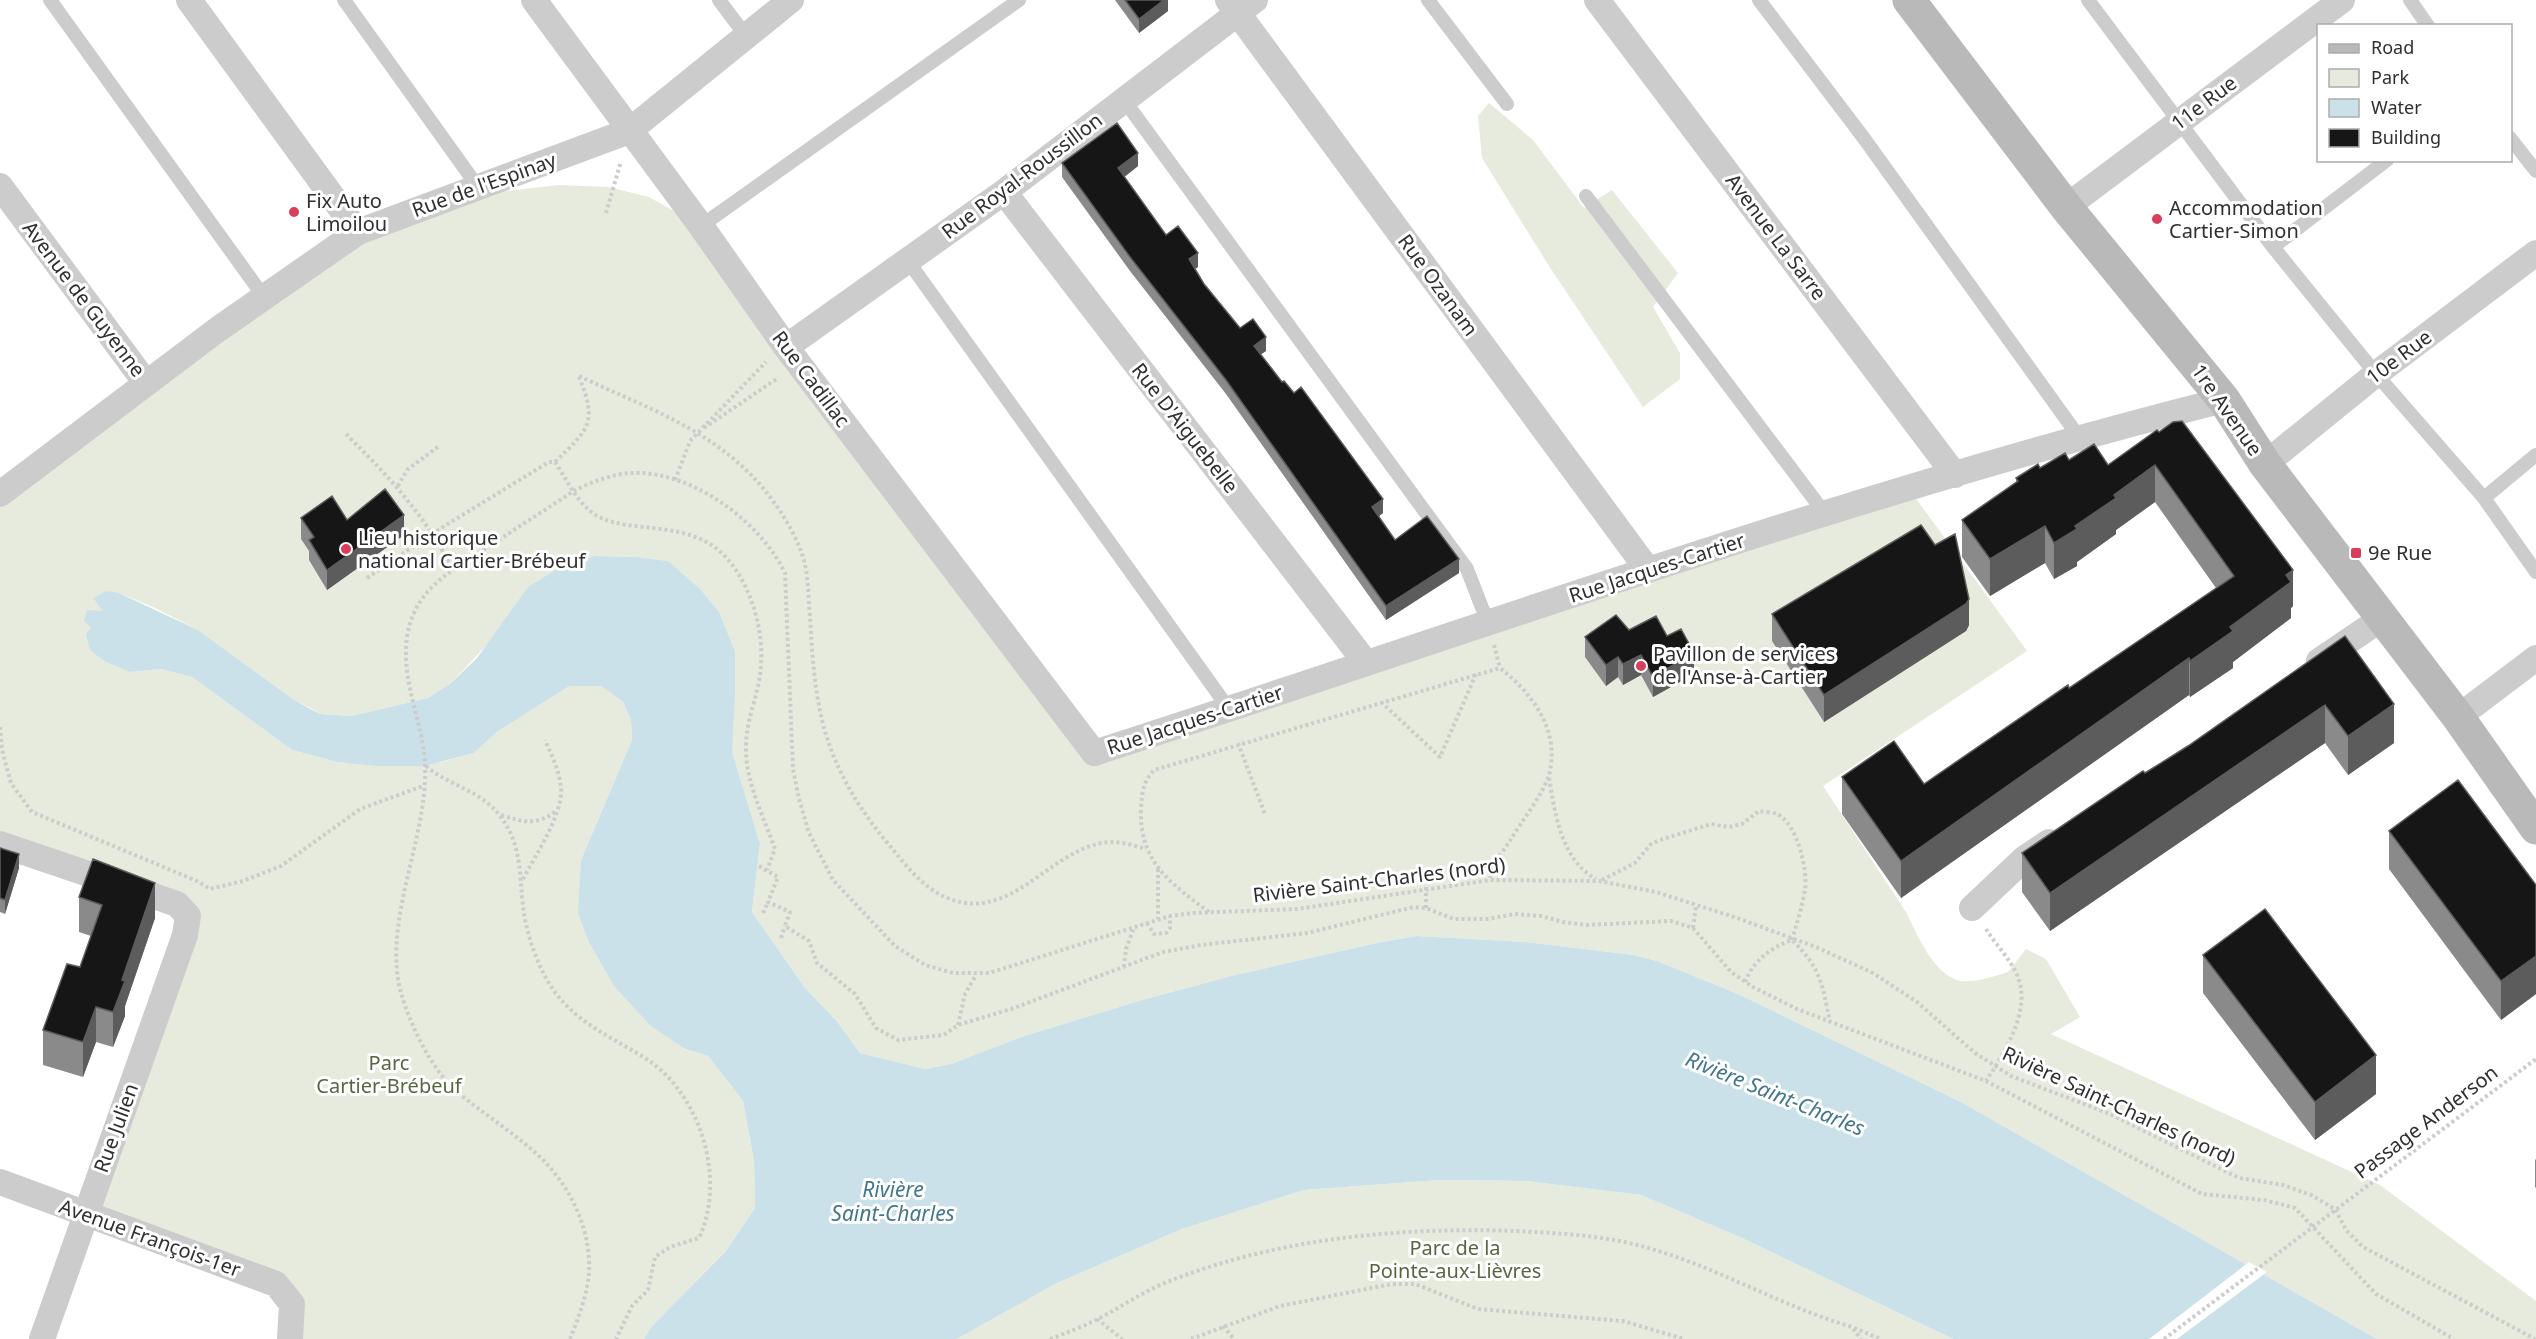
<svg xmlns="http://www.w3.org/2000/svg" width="2536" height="1339" viewBox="0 0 2536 1339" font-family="'Noto Sans',sans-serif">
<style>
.green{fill:#e6ebde}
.water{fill:#cbe1e9}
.pier{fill:#fff}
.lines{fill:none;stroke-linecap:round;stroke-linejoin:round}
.path{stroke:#ccc;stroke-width:4;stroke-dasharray:3 3;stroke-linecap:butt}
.lane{stroke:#ccc;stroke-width:14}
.street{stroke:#ccc;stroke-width:26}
.secondary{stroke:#b9b9b9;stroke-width:33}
.wall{fill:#8a8a8a}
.shaded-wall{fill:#5c5c5c}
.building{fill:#161616;stroke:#5c5c5c;stroke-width:1.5}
.poi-dot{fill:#d93e5a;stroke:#fff;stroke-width:2}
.labels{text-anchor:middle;stroke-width:6;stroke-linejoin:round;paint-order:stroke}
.street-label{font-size:20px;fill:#2f2f2f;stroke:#fff}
.poi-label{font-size:20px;fill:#2f2f2f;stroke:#fff;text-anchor:start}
.park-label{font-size:20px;fill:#56673f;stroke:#fff}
.water-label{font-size:21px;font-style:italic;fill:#43778b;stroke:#fff}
</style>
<rect width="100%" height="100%" fill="#fff"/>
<path class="green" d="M1489,103l44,37 51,68 28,-18 66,83 -25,34 27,46v26l-37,28 -94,-141 -67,-108 -4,-42z
M559,185l49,2 41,10 52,29 393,527 815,-264 118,162 -204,135 83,126c11,22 28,64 55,69 14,2 34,-5 47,-9l18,-23 20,10 34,58 -29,17 329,151 156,116v38h-159l-416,-237 -223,-108 -81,-33 -23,-6 -108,-13 -109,-6 -36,6 -146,33 -93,25 -121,37 -70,27 -26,5 -65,-16 -24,-33 -31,-32 -53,-76 8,-68 -28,-93v-25l-64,-165 -30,-4 -43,-1 -101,81 -43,46 -23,15 -77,18 -30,-2 -28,-15 -95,-69 -43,-22 -36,-15 -25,4 9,14 -12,17 39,44 31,-3 31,8 100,73 45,12 70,4 35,-4 32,-9 24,-22 71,-46 32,1 22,16 8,18 1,20 -51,120 103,189 24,7 35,45 11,60 1,47 -29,43 -75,76 -7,12h-354l2,-35 -207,-89 103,-299 -188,-72v-350l358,-262 95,-35z
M1440,1180l86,1 115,14 101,43 211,101h-996l98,-55 127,-55 122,-39z"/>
<path class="water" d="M595,556l43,1 30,4 32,28 19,23 16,40v43l-3,56 28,93 -8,68 53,76 31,32 24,33 65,16 26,-5 70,-27 121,-37 93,-25 146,-33 36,-6 109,6 108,13 23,6 81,33 223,108 416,237h-424l-211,-101 -101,-43 -115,-14 -86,-1 -136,10 -122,39 -127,55 -98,55h-313l7,-12 75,-76 29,-43 -1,-47 -11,-60 -35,-45 -23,-7 -35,-24 -36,-39 -25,-44 -11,-29 3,-53 51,-120 -1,-20 -8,-18 -22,-16h-32l-71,45 -24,22 -49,13h-48l-40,-4 -45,-12 -100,-73 -31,-8 -31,3 -26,-11 -14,-11 -4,-16 5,-6 -7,-7 3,-11 16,1 -10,-13 13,-7 13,2 79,37 95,69 17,10 11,5 30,2 77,-18 23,-15 26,-25 51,-71 26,-16z"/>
<path class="pier" d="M2249,1262l18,10 -90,67h-28z"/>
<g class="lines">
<path class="path" d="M606,213l15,-52
M579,376c67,32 134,53 184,112 15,18 31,43 39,66 7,20 6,42 8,63 2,34 4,69 12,103 12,49 36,88 68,126 17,21 35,44 60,53 60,23 99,-47 152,-56 15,-3 30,2 44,6
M704,428l74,-50
M346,434c45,45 78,80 107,136
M555,462c34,-33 43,-39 24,-85
M675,480l15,-39 76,-79
M398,486l9,-16 32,-24
M367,578l66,-45 116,-71h6c10,15 20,36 34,48 28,26 89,8 128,39 31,25 47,77 44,116 -1,28 -16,55 -15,84 0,35 18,68 29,100l-8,21
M1494,645l6,23
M1381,702l59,55 36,-83
M0,727l2,23 9,33 21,29 165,69 13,8 33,-8 38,-15 79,-57 63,-23
M1238,743l27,71
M426,766c23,20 55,24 74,50 22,28 19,57 23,90 3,28 15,62 31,85 25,34 60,47 94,69 54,37 78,120 51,178l-29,9 -15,10 -7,33 -16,16 -16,33
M1549,778c6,35 12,82 47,101
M501,815c22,7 36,11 55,-4
M759,866l19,11 -10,25 22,10 -5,14 24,15 8,22 38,31 21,34 22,12 46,-5 14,-10 56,-17 149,-56 38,-7 106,-12 107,-26 12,1 28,11h33l28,-5 26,2 22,6 24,3 84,-4 22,7 38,44 22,15 44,22 189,72 216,113 62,6 31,8 81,86 78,45
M1158,869v50
M523,879c12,-23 40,-65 38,-90 -1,-17 -9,-33 -16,-49
M1602,880l33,-17 16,-19 9,-4 51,-16 18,3 13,-3 17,-13c5,1 13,1 18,3 20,9 31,56 28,76 -3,17 -8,33 -13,50
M1426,908v-21
M1209,912c-39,-29 -70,-50 -68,-104 1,-16 2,-26 13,-38l346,-102c32,25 61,63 49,107 -6,19 -27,46 -38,64 -8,13 -20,25 -21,41
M763,913l5,-11
M1147,923l7,11 12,-1 4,-5v-12
M1693,928l3,-22
M1986,929c10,16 27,33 33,51 11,33 -16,75 -33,101
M781,938l4,-12
M1124,967l2,-18 8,-22
M1745,982c9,-22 25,-34 47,-42 29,28 30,44 38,82
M958,1025l7,-31 11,-19
M1097,1319l25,20
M1223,1326l11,13
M1854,1328l27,11
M570,1339c8,-20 18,-46 19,-68 2,-42 -19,-85 -48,-113 -27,-26 -60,-45 -88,-70 -23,-22 -42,-62 -51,-92 -22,-70 26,-157 23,-230 -1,-38 -20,-76 -19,-115 0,-20 6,-40 19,-56 15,-19 40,-33 60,-46 30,-20 60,-39 89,-58 16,-9 39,-17 57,-18 60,-3 129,48 154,100l8,196 6,30 10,34 24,47 62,66 30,19 28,8h36l181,-57 23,-3 104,-4 193,-29 109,1 57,11 81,26 79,29 57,26 44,29 58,51 36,23 99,38 129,64 44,7 28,10 24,14 11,21 17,17 172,92
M1050,1339c16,-6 32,-12 46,-19 26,-13 49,-30 76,-40 109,-42 227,-53 343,-49 42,2 85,4 126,15 73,19 139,60 211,81l9,12
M1191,1339l89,-33 112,-22h23l63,25 145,12 61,18
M2164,1339l372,-280"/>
<path class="lane" d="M50,0l214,297
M344,0l134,187
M719,0l27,36
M1428,0l79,104
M1759,0l104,137 216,300
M2088,0l185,247 103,127 108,124 52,74
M2410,0l18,26
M1124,100l343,469 21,54
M2510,138l26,33
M1586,196l240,319
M701,226l318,-226
M2273,247l114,-87
M908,261l321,448
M2484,498l52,-43"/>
<path class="street" d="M189,0l169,232
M534,0l167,226 85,121 308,406c376,-121 747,-257 1130,-353
M1228,0l420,570
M1597,0l358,475
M0,186l146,197
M1004,192l362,471
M2066,207l276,-207
M786,347l218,-155 251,-192
M2265,464l111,-90 160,-121
M0,494l217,-164 141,-98 271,-101 162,-131
M2319,661l62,-42
M2458,717l78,-59
M0,844l177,60 11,12 -3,19 -143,404
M1972,908l53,-50 24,-16
M0,1182l276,102 16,20 -2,35"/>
<path class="secondary" d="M1909,0l157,207 158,193 41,64 193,253 78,111"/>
</g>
<path class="wall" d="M1115,0h53v11l-29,22z
M1062,163l76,3 -14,11 42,58 32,32 -3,2 9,15 36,44 26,23 -5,3 122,159 -4,3 16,24 64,33 -73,47 -160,-226 -96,-123 -68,-94z
M2157,430l136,176 -2,2v10l-58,44v6l-43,29 -1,-2 -288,203 -59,-84v-37l82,7 145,-96 147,-100 -61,-86 -39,28v4l-39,28v4l-23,13 -9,-16 -55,33 -28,-39v-37l54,-38v-4l24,-10 29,-8 39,5z
M301,518l46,2 57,15 -77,55 -18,-30v-9l-8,-12z
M1772,614l197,11 -3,6 -142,91 -52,-81z
M1629,630l38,6 27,38 -41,23 -12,-22 -18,10 -5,-8 -12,9 -21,-29v-20z
M2345,636l49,107 -46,32 -23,-32 -275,188 -28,-39v-39l166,-107z
M2389,831l147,54v109l-35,26 -112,-151z
M0,848l19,20 -14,46 -5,-2z
M79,897l76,21 -30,88v10l-12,31 -17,-5 -13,35 -40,-12v-35l37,-63 11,-31 -12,-4z
M2203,955l173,139 -61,46 -112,-147z
M2536,1159v29l-1,-1v-27z"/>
<path class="shaded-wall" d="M1164,0h4v11l-29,22v-14z
M1138,153v13l-20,16v-14z
M1198,253v14l-9,6v-14z
M1266,337v14l-12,8v-13z
M2155,465v37l-39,28v4l-39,28v4l-23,13v-36l60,-48z
M1383,499v14l-11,8v-14z
M404,515v20l-77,55v-20z
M2045,526v37l-55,33v-37z
M1459,559v14l-73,47v-14z
M2293,570v36l-2,2v10l-58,44v6l-43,29v-36l40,-34 56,-52z
M1969,599v26l-3,6 -142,91v-27z
M1694,653v21l-41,23v-20z
M1641,655v20l-18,10v-21z
M1618,657v20l-12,9v-21z
M2189,658v37l-288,203v-37z
M2394,704v39l-46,32v-39z
M2325,705v38l-275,188v-38z
M19,854v14l-14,46v-14z
M155,883v35l-30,88v10l-12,31v-35l9,-32z
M2536,956v38l-35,26v-39z
M96,1007v35l-13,35v-35z
M2376,1055v39l-61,46v-38z"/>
<path class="building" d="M1125,0h39l-25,19z
M1117,123l21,30 -20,15 48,67 12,-9 20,27 -9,6 15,25 36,44 13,-9 13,18 -12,9 28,36 2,-1 10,12 7,-6 82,112 -11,8 23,33 32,-24 32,43 -73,47 -160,-226 -96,-123 -68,-94z
M2182,421l111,149 -7,5 5,7 -61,45 3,4 -43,30 -1,-3 -288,203 -59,-84 52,-36 30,43 144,-99 1,3 165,-112 -79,-111 -41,30 2,3 -41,28 2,3 -23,14 -9,-17 -55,33 -28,-39 56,-39 -2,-3 22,-14 2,4 25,-15 4,7 25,-16 14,21 49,-35 2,2 14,-10z
M385,489l19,26 -77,55 -18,-30 5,-3 -13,-19 31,-22 15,24z
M1921,525l14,20 20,-11 14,65 -3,5 -142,91 -52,-81z
M1616,615l13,15 27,-14 11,20 14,-7 13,24 -41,24 -12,-22 -18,9 -5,-7 -12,8 -21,-28z
M2345,636l49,68 -46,32 -23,-31 -275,188 -28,-40 121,-82 2,2 43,-27z
M2458,780l78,105v71l-35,25 -112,-150z
M0,848l19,6 -14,46 -5,-2z
M93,859l62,24 -33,97 3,1 -12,31 -17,-5 -13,35 -40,-12 24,-66 13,3 22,-62 -23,-8z
M2265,909l111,146 -61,47 -112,-147z"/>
<g class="poi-dot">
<circle cx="294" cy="212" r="6"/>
<circle cx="2157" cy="219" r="6"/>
<circle cx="346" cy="549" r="6"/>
<rect x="2350" y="547" width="12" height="12" rx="3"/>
<circle cx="1641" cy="666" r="6"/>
</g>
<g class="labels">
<g class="street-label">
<text transform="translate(2204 103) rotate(-37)" y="7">11e Rue</text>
<text transform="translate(1022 176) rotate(-37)" y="7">Rue Royal-Roussillon</text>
<text transform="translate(484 185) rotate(-20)" y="7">Rue de l'Espinay</text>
<text transform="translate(1776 237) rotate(53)" y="7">Avenue La Sarre</text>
<text transform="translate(1438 285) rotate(54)" y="7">Rue Ozanam</text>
<text transform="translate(84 299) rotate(53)" y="7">Avenue de Guyenne</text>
<text transform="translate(2399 357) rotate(-37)" y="7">10e Rue</text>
<text transform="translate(811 379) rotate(53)" y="7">Rue Cadillac</text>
<text transform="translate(2227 410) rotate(55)" y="7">1re Avenue</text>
<text transform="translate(1185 428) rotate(52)" y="7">Rue D'Aiguebelle</text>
<text transform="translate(1657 568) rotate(-18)" y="7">Rue Jacques-Cartier</text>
<text transform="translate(1195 720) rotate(-18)" y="7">Rue Jacques-Cartier</text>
<text transform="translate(1379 880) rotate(-7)" y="7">Rivière Saint-Charles (nord)</text>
<text transform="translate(2119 1106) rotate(25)" y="7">Rivière Saint-Charles (nord)</text>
<text transform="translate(2426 1122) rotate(-37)" y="7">Passage Anderson</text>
<text transform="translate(116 1128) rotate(-70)" y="7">Rue Julien</text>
<text transform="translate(150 1238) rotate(20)" y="7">Avenue François-1er</text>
</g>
<g class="poi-label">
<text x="306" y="208">Fix Auto<tspan x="306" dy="23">Limoilou</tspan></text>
<text x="2169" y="215">Accommodation<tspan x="2169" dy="23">Cartier-Simon</tspan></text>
<text x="358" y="545">Lieu historique<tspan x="358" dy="23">national Cartier-Brébeuf</tspan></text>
<text x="2368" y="560">9e Rue</text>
<text x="1653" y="661">Pavillon de services<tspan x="1653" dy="23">de l'Anse-à-Cartier</tspan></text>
</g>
<g class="park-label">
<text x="389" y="1070">Parc<tspan x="389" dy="23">Cartier-Brébeuf</tspan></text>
<text x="1455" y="1255">Parc de la<tspan x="1455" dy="23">Pointe-aux-Lièvres</tspan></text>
</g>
<g class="water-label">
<text transform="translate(1775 1094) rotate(22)" y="7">Rivière Saint-Charles</text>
<text x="893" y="1197">Rivière<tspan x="893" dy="24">Saint-Charles</tspan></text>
</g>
</g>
<rect x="2317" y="24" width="195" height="138" fill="#ffffff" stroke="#acacac" stroke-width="1.5"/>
<rect x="2329" y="44" width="30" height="9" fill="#b9b9b9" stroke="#acacac" stroke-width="1.5"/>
<text x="2371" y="54" font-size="18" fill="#2f2f2f">Road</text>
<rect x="2329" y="69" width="30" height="18" fill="#e6ebde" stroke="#acacac" stroke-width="1.5"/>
<text x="2371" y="84" font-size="18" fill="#2f2f2f">Park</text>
<rect x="2329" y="99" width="30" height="18" fill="#cbe1e9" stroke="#acacac" stroke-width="1.5"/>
<text x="2371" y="114" font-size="18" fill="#2f2f2f">Water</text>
<rect x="2329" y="129" width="30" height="18" fill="#161616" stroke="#acacac" stroke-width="1.5"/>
<text x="2371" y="144" font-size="18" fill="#2f2f2f">Building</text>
</svg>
